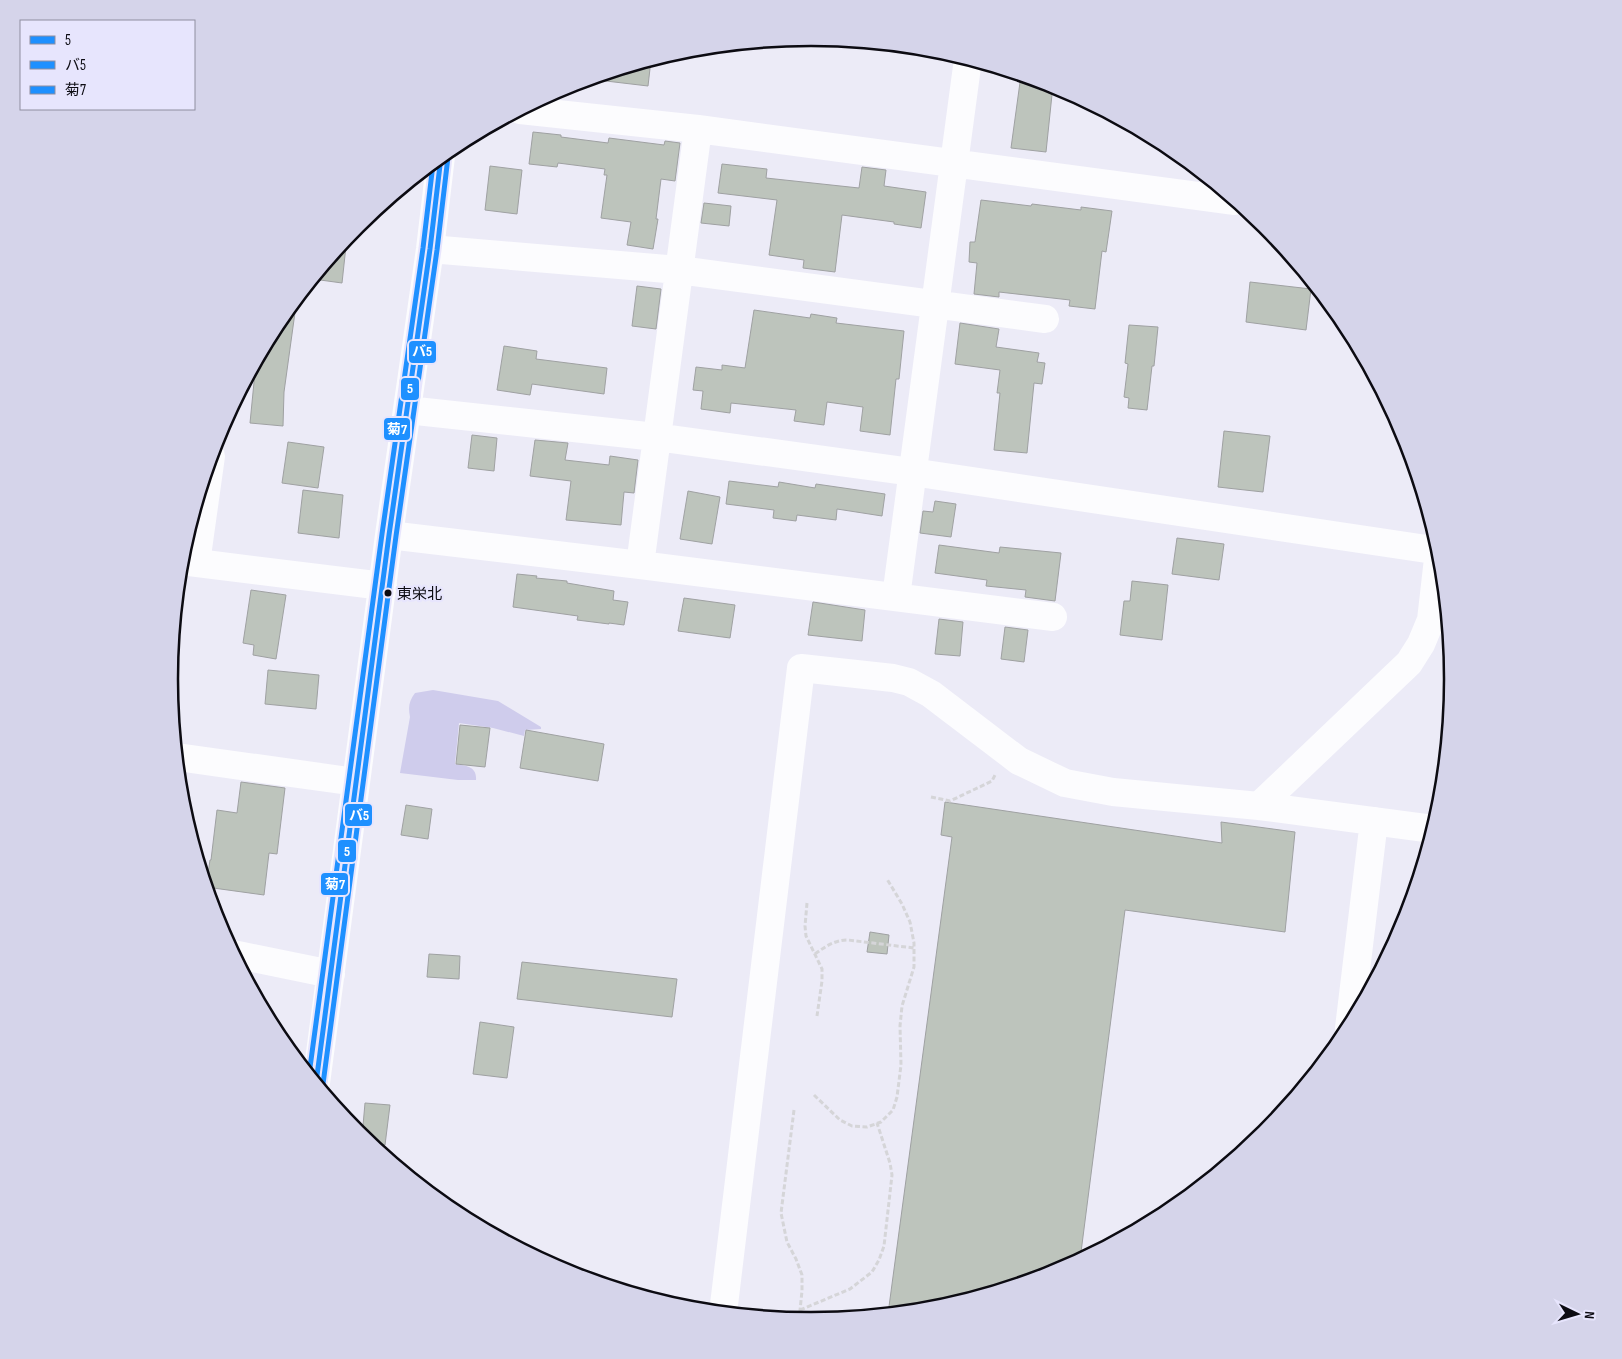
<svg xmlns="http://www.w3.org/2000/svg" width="1622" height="1359" viewBox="0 0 1622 1359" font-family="'Sofia Sans Condensed','Noto Sans JP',sans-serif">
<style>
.green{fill:#cfccec}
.building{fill:#bdc4bc;stroke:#9fa1a2}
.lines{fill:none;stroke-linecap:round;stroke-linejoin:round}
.path{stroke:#d5d5d8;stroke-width:3;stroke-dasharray:5 2.5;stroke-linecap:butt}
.minor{stroke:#fcfcfe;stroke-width:28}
.bus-1-casing{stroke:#e7e5fd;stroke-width:9}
.bus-2-casing{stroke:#e7e5fd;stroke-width:9}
.bus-3-casing{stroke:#e7e5fd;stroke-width:9}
.bus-1{stroke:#1e90ff;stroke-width:5}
.bus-2{stroke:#1e90ff;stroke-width:5}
.bus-3{stroke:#1e90ff;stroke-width:5}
.bus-dot{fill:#0c0b12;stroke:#e7e5fd;stroke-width:2}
.labels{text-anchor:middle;stroke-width:4.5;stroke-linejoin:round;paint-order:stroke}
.bus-label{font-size:15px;fill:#0c0b12;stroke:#e7e5fd;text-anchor:start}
.rim{fill:none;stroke:#0c0b12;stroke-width:2.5}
.line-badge{stroke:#e7e5fd;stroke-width:2}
.badge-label{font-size:14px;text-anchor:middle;font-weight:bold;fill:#fff}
</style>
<rect width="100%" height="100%" fill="#ecebf7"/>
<path class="green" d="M433,690l65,11 43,26v2l-16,1 -1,6 -31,-8 -34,-5 -4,41c11,2 22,2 21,16h-18l-58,-7 10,-56c-2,-10 -1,-16 5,-24z"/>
<path class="building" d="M651,60l-3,26 -59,-7 41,-12z
M1021,75l32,10 -7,67 -35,-4z
M533,132l28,3v2l47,6 1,-5 55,7 1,-4 15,2 -5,38 -14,-2 -5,40h2l-5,30 -26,-4 4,-23 -30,-4 6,-43h-3l1,-6 -47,-6 -1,4 -28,-3z
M722,164l45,5 -1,9 93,10 3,-21 24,3 -2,16 42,6 -5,36 -27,-4v-2l-52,-7 -7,57 -32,-4 1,-8 -35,-5 8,-55 -59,-7z
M490,166l32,4 -5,44 -32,-4z
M981,200l50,6 1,-2 49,6v-3l31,4 -6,41 -4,-1 -7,58 -26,-3 1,-6 -71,-8v5l-25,-3 3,-31 -8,-1 1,-20h5z
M704,203l27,3 -2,20 -28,-3z
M347,237l-5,46 -29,-4 17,-20z
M1250,282l61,7 -5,41 -60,-8z
M637,286l24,3 -5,40 -24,-3z
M297,298l-13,94 -1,34 -33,-3 6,-61 21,-39z
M754,310l56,8 1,-4 26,4 -1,5 68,8 -5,48h-3l-6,56 -30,-4 3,-24 -36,-5 -3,23 -30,-4 2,-11 -65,-7 -1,10 -29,-4 2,-18 -10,-1 3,-23 26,3v-5l23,3z
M960,323l39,6 -3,18 43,6 -2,9 8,1 -3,21 -8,-1 -7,70 -33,-3 6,-57h-3l3,-23 -45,-6z
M1129,325l29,2 -4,39h-2l-5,44 -19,-2 1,-10 -5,-1 4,-33 -3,-1z
M504,346l33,5 -1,8 71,9 -3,26 -72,-10 -2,11 -33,-5z
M1224,431l46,5 -7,56 -45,-5z
M472,435l25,3 -3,33 -26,-3z
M535,440l33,3 -3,17 44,5 1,-9 28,4 -4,33 -10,-1 -3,33 -55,-5 5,-39 -41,-5z
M288,442l36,5 -6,41 -36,-5z
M729,481l49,6 1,-5 36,6 1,-4 69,10 -3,22 -45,-7 -1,11 -39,-5 -1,6 -23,-3 1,-8 -48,-6z
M303,490l40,5 -4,43 -41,-5z
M688,491l32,6 -8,47 -32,-5z
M935,501l21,3 -5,33 -31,-4 3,-22 10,1z
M1177,538l47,6 -5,36 -47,-6z
M939,545l60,8 1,-6 61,6 -6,48 -30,-4 1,-7 -40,-4 1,-6 -52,-7z
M517,574l20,2 -1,2 31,3v2l47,8 -1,9 15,2 -4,23 -15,-2v1l-32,-4 1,-4 -65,-9z
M1132,581l36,4 -6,55 -42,-5 4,-34h6z
M251,590l35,5 -10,64 -23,-4 1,-10 -11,-2z
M684,598l51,7 -5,33 -52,-7z
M813,602l52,8 -3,31 -54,-6z
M939,619l24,3 -3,34 -25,-2z
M1005,627l23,3 -4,32 -23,-3z
M268,670l51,5 -3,34 -51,-5z
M460,725l30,3 -5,39 -29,-3z
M526,730l78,14 -6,37 -78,-13z
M241,782l44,6 -8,66 -8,-1 -5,42 -58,-8 4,-27h1l6,-50 20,3z
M945,802l277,41 -1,-21 74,10 -10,100 -160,-22 -45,350 -24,13 -120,36 -48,5 64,-477 -11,-2z
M406,805l26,4 -4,30 -27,-4z
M870,932l19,3 -2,19 -20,-2z
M429,954l31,2 -1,23 -32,-2z
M522,962l155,17 -5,38 -155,-18z
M480,1022l34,5 -7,51 -34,-4z
M365,1103l25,2 -5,40 -16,-2 -7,-6z"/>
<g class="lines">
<path class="path" d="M931,797l19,4 42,-20 3,-6
M807,903l-2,23 1,10 16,33v12l-5,35
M815,954c11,-8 20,-14 33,-14l66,8
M814,1095l26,25 12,6 15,1 14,-5 12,-12 4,-13 4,-32 -1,-39 2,-20 12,-39v-24l-4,-21 -8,-18 -15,-25
M794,1110l-13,103 6,29 9,17 6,16v16l-3,29
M800,1310l50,-21 22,-17 7,-12 5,-14 8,-71 -2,-12 -13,-40"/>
<path class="minor" d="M520,110l178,19 537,72
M430,249l249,21 366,49
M407,410l249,27 256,35 528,79
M389,535l251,30 413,52
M181,561l202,25
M196,563l15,-107
M640,565l58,-436
M896,597l72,-538
M177,757l179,25
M1259,806l150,-143 12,-19 10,-24 8,-70
M233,954l98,20
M1349,1028l25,-207
M316,1083l73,-548 41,-286 11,-93
M723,1313l78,-645 92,10 16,4 22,12 88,67 46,22 48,9 146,14 174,23"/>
<g class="bus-1-casing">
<path id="bus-1" d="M316,1083l73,-548 41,-286 11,-92"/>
</g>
<g class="bus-2-casing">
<path id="bus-2" d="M323,1084l73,-548 41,-286 11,-93"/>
</g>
<g class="bus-3-casing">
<path id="bus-3" d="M309,1075l73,-541 41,-286 10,-84"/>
</g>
<use href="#bus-1" class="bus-1"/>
<use href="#bus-2" class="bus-2"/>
<use href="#bus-3" class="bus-3"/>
</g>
<circle class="bus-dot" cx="388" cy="593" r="4.5"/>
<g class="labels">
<g class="bus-label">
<text x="397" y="599">東栄北</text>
</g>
</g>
<path d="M0 0H1622V1359H0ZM178 679a633 633 0 1 1 1266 0a633 633 0 1 1-1266 0Z" fill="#d5d4ea" fill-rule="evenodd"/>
<path class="rim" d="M178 679a633 633 0 1 1 1266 0a633 633 0 1 1-1266 0Z"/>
<g class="line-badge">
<rect x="408" y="340" width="29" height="24" rx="5" fill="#1e90ff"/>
<rect x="400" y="377" width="20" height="24" rx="5" fill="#1e90ff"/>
<rect x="383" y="417" width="28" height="24" rx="5" fill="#1e90ff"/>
<rect x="344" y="803" width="29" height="24" rx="5" fill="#1e90ff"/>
<rect x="337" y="839" width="20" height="24" rx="5" fill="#1e90ff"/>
<rect x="320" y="872" width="29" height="24" rx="5" fill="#1e90ff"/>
</g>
<g class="badge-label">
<text x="422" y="356">バ5</text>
<text x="410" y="393">5</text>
<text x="397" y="434">菊7</text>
<text x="359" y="820">バ5</text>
<text x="347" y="856">5</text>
<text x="335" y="889">菊7</text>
</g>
<rect x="20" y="20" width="175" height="90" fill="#e7e5fd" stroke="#8f8e9f"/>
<rect x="30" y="36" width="25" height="8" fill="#1e90ff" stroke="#8f8e9f"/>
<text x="65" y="45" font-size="15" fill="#0c0b12">5</text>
<rect x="30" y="61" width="25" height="8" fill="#1e90ff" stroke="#8f8e9f"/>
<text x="65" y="70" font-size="15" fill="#0c0b12">バ5</text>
<rect x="30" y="86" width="25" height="8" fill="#1e90ff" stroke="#8f8e9f"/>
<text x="65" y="95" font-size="15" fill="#0c0b12">菊7</text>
<g transform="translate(1577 1314) rotate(95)" stroke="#e7e5fd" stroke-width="4" paint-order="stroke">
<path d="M0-4L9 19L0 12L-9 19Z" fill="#0c0b12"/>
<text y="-8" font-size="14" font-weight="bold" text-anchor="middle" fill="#0c0b12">N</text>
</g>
</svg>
